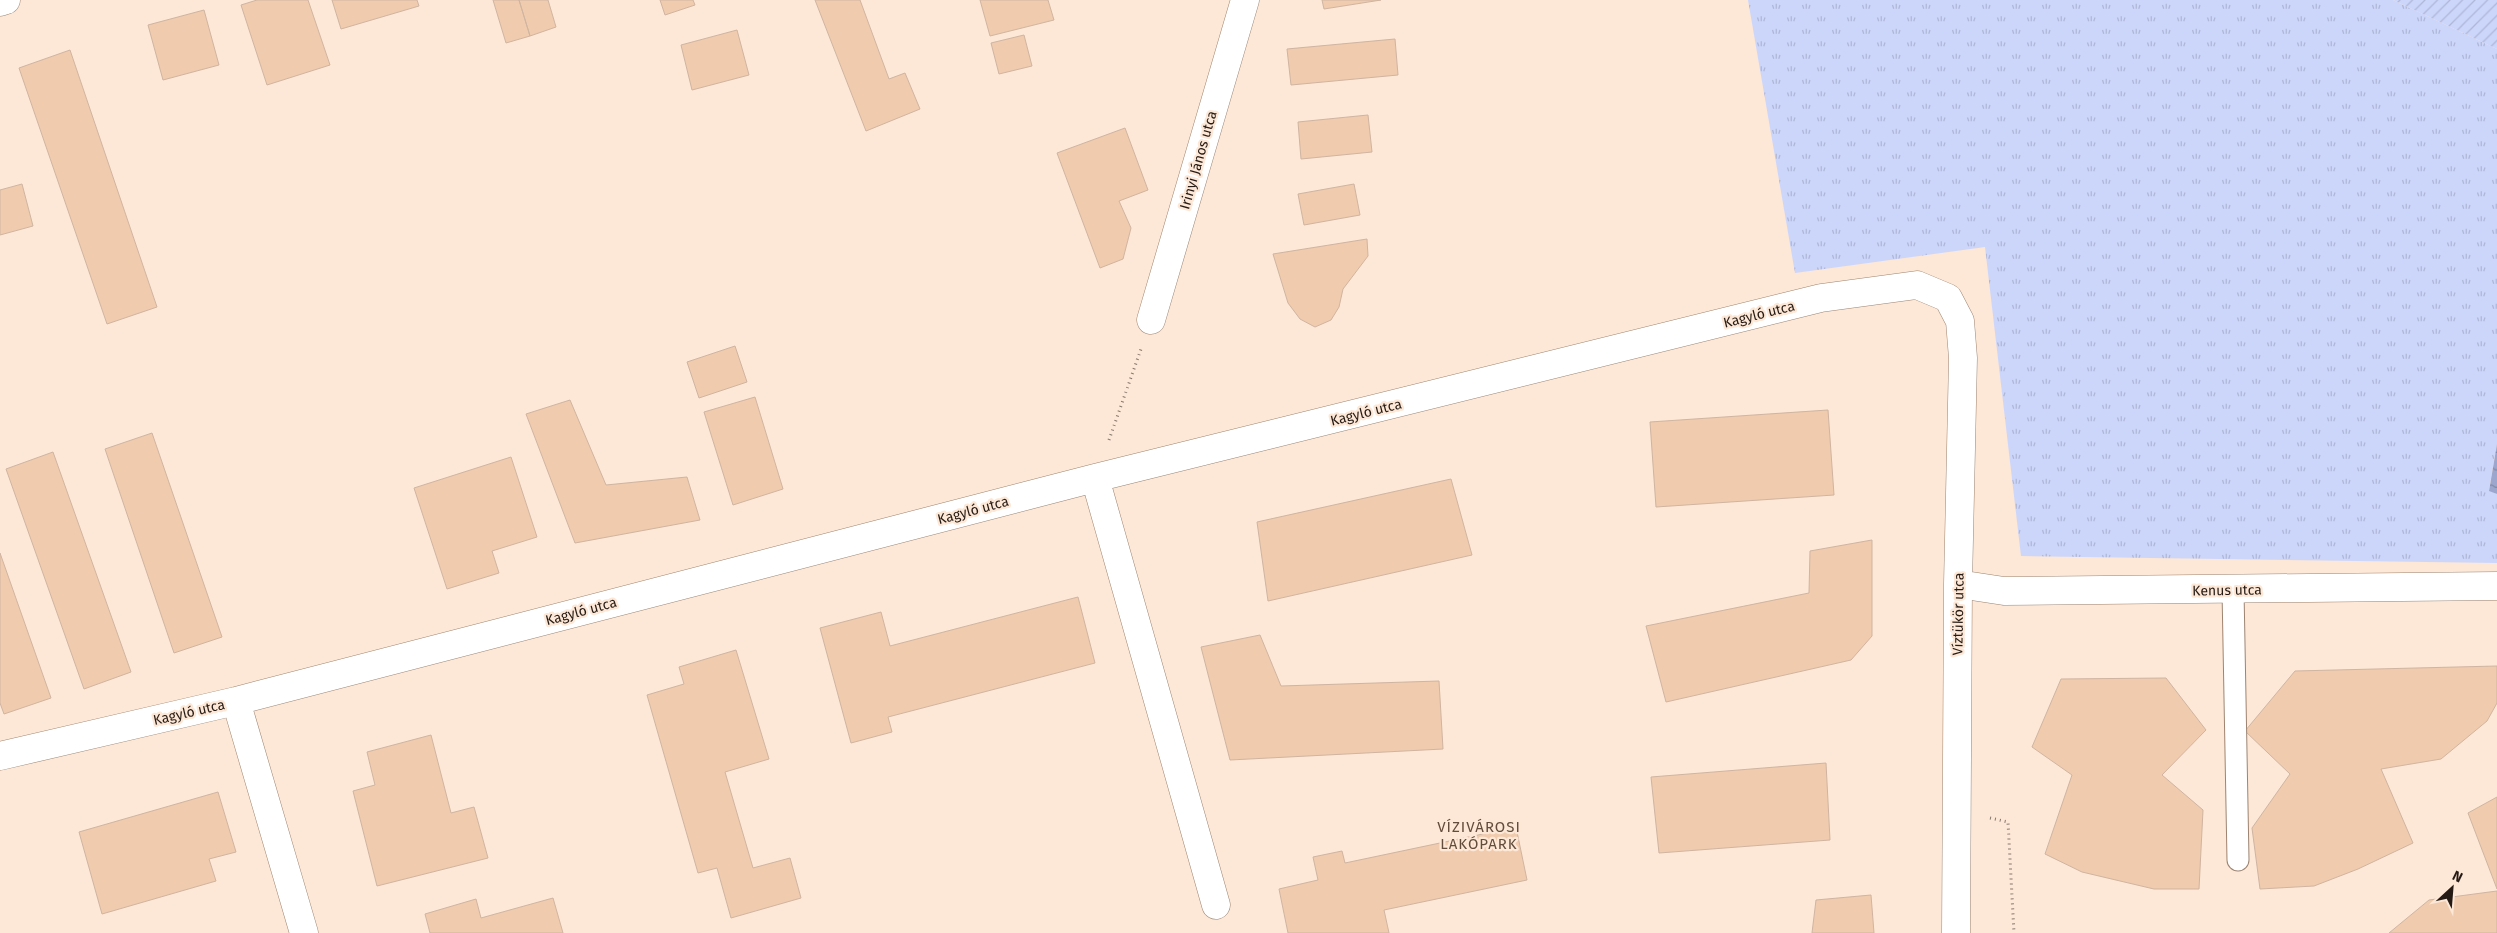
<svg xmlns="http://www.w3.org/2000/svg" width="2497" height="933" viewBox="0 0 2497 933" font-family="'Fira Sans',sans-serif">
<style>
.grass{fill:url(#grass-tufts)}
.garden{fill:url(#garden-furrows)}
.water{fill:url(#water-ripples)}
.building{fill:#f0cbae;stroke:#cfb5a1}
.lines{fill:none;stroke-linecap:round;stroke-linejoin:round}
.lane-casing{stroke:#9d8472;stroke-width:23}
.street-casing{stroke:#9d8472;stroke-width:29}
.secondary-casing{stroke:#9d8472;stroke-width:29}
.path{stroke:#87786c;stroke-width:3;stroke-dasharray:1 4;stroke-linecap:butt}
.lane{stroke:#fff;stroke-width:21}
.street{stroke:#fff;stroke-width:28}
.secondary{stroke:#fff;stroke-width:28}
.labels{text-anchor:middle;stroke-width:4.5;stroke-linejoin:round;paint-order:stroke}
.street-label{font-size:14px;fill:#251b14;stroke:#fde7d6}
.neighbourhood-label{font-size:15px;letter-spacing:1px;fill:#634c3b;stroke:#fde7d6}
</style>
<defs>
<pattern id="grass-tufts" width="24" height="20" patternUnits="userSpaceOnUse" patternTransform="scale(1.25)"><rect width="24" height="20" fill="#ccd6fb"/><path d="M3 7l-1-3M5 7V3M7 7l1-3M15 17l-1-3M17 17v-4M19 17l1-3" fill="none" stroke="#afb7d6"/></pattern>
<pattern id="garden-furrows" width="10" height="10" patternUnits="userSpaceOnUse" patternTransform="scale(1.25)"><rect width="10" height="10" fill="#ccd6fb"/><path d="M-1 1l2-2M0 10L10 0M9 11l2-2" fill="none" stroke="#afb7d6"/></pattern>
<pattern id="water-ripples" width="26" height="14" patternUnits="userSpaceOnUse" patternTransform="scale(1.25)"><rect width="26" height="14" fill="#9da7cd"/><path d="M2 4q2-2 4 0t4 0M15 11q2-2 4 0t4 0" fill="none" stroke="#8087a5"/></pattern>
</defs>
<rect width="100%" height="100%" fill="#fde7d6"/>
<path class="grass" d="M1748,0h645l104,49v395l-8,46 8,4v69l-476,-7 -36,-309 -190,26z"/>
<path class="garden" d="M2393,0h104v49z"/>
<path class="water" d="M2497,444v50l-8,-3z"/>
<path class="building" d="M257,0h51l22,65 -63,20 -26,-80z
M332,0h85l2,6 -78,23z
M493,0h26l11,36 -24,7z
M519,0h29l8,27 -26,9z
M660,0h33l2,5 -30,10z
M815,0h45l29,79 16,-6 15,36 -54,22z
M980,0h68l6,20 -64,16z
M1322,0h59l-57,9z
M204,10l15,55 -56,15 -15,-55z
M737,30l12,45 -57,15 -11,-45z
M1024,35l8,31 -33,8 -8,-31z
M1395,39l3,36 -107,10 -4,-36z
M70,50l87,257 -50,17 -88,-256z
M1368,115l4,37 -71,7 -3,-37z
M1125,128l23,62 -29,11 12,27 -8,31 -23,9 -43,-115z
M22,184l11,42 -33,9v-45z
M1354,184l6,31 -56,10 -6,-31z
M1367,239l1,17 -25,33 -4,18 -8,13 -16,7 -15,-8 -12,-16 -15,-49z
M735,346l12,36 -48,16 -12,-36z
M755,397l28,92 -50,16 -29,-93z
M570,400l36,85 81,-8 13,43 -125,23 -49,-129z
M1828,410l6,85 -178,12 -6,-85z
M152,433l70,204 -48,16 -69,-204z
M53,452l78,220 -47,17 -78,-220z
M511,457l26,80 -45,14 7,22 -52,16 -33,-101z
M1451,479l21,76 -204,46 -11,-79z
M1872,540v96l-21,24 -185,42 -20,-76 163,-33 1,-42z
M0,553l51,145 -47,16 -4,-11z
M1078,597l17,66 -207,54 4,15 -41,11 -31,-115 61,-16 9,34z
M1260,635l21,51 158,-5 4,68 -213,11 -29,-113z
M736,650l33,109 -44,13 28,96 37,-10 11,40 -70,20 -14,-50 -19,5 -51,-178 37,-11 -5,-17z
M2497,666v37l-10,18 -46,38 -60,10 32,74 -55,26 -44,17 -54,3 -8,-61 38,-54 -45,-43 50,-60z
M2166,678l40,52 -44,45 41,35 -4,79h-45l-72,-17 -37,-18 27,-79 -40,-28 29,-68z
M431,735l20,78 23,-6 14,51 -111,28 -24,-95 22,-6 -8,-33z
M1826,763l4,77 -171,13 -8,-76z
M218,792l18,60 -27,7 7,22 -114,33 -23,-82z
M2497,797v92l-29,-76z
M1516,827l11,53 -143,30 5,23h-101l-9,-44 39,-9 -5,-23 29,-6 3,12z
M2497,891v42h-108l40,-33z
M1871,895l3,38h-62l4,-33z
M553,898l10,35h-133l-5,-19 51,-15 5,19z"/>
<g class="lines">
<g class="lane-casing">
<path id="lane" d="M2233,590l5,270"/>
</g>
<g class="street-casing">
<path id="street" d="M1151,320l94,-320
M1095,478l121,427
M1958,584l46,7 493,-5
M236,701l68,232
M0,756l236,-55 859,-223 726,-180 96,-13 31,13 12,23 3,37 -5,226 -2,349"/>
</g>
<g class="secondary-casing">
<path id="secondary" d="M0,2l6,-2"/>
</g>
<path class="path" d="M1109,440l32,-91
M1990,818l18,4 6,111"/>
<use href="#lane" class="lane"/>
<use href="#street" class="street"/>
<use href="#secondary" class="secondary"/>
</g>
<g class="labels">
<g class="street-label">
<text transform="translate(1198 160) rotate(-74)" y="5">Irinyi János utca</text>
<text transform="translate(1759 314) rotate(-14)" y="5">Kagyló utca</text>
<text transform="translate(1366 412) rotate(-14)" y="5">Kagyló utca</text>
<text transform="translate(973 510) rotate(-15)" y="5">Kagyló utca</text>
<text transform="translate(2227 590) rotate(-1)" y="5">Kenus utca</text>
<text transform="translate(581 611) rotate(-15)" y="5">Kagyló utca</text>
<text transform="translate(1958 614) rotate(-89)" y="5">Víztükör utca</text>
<text transform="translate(189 712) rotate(-13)" y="5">Kagyló utca</text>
</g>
<g class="neighbourhood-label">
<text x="1479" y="832">VÍZIVÁROSI<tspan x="1479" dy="17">LAKÓPARK</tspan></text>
</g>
</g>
<g transform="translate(2452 888) rotate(26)" stroke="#fde7d6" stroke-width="4" paint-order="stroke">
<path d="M0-4L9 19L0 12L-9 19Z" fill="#251b14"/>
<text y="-8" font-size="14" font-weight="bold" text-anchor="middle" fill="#251b14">N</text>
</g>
</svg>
